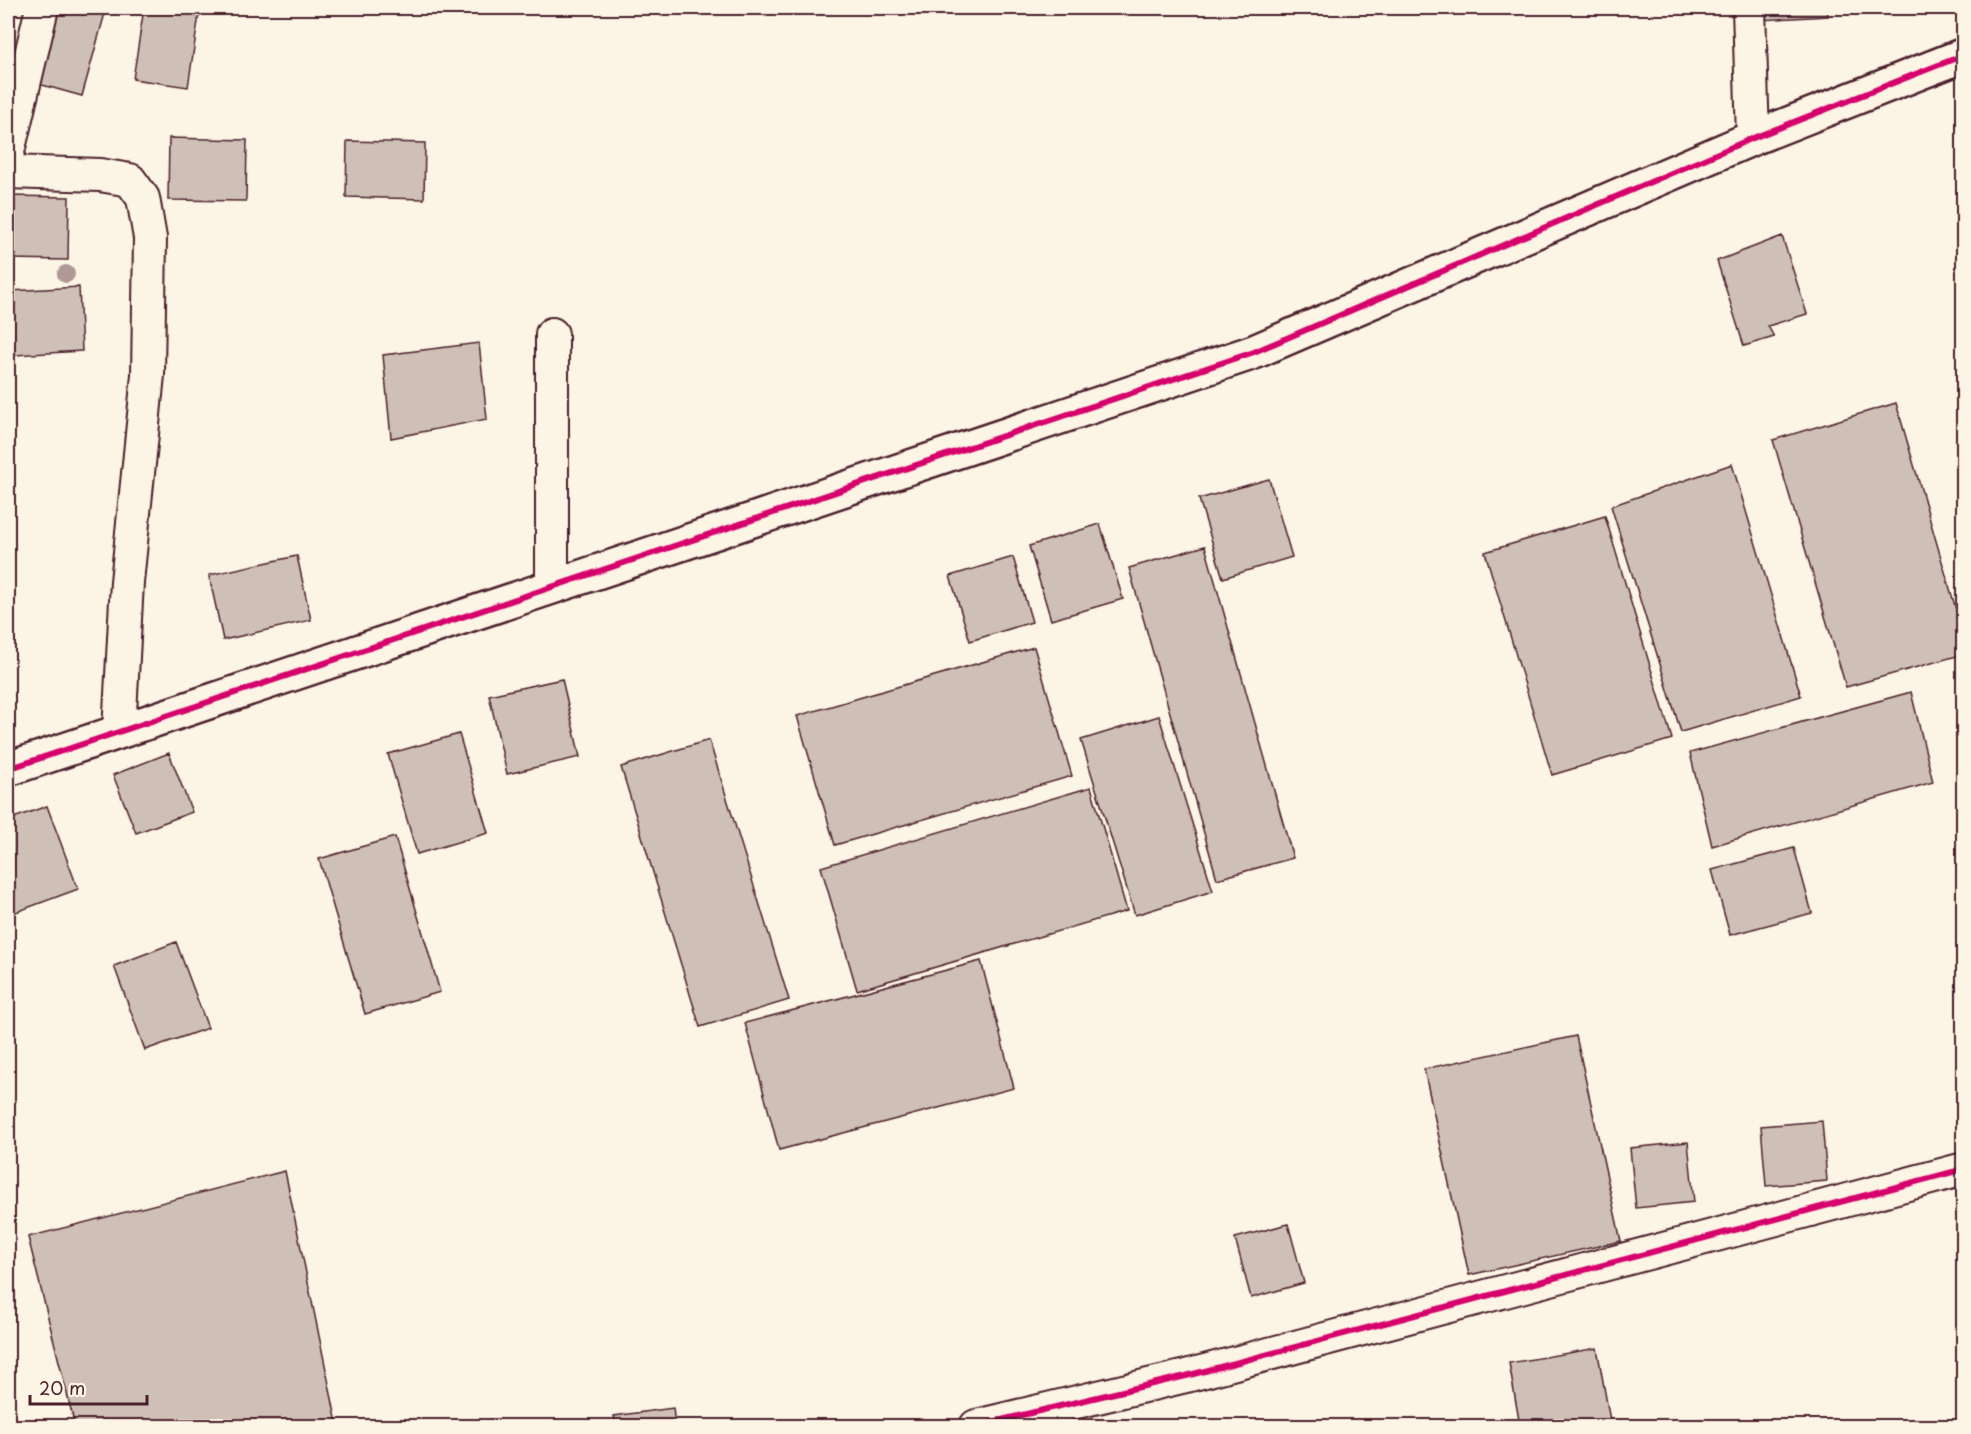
<svg xmlns="http://www.w3.org/2000/svg" width="1971" height="1434" viewBox="0 0 1971 1434" font-family="'Playpen Sans',sans-serif">
<style>
.building{fill:#cfc0b7;stroke:#4a1f2b;stroke-width:1.5}
.lines{fill:none;stroke-linecap:round;stroke-linejoin:round}
.street-casing{stroke:#4a1f2b;stroke-width:36}
.secondary-casing{stroke:#4a1f2b;stroke-width:38}
.street{stroke:#fcf5e5;stroke-width:32}
.secondary{stroke:#fcf5e5;stroke-width:33}
.cycleway-casing{stroke:#fcf5e5;stroke-width:10}
.cycleway{stroke:#d6006c;stroke-width:6}
.tree{fill:#af9895}
</style>
<rect width="100%" height="100%" fill="#fcf5e5"/>
<filter id="ink" filterUnits="userSpaceOnUse"><feTurbulence type="fractalNoise" baseFrequency=".0167" numOctaves="2"/><feDisplacementMap in="SourceGraphic" scale="12" xChannelSelector="R" yChannelSelector="G"/><feConvolveMatrix kernelMatrix="1 2 1 2 8 2 1 2 1" color-interpolation-filters="sRGB"/></filter>
<g filter="url(#ink)">
<path class="building" d="M56,8h29l20,5 -23,83 -47,-13z
M144,8h56l-12,79 -55,-8z
M1758,8h69l1,8 -69,4z
M169,138l78,2 -1,61 -78,-1z
M347,141l78,2 -1,56 -78,-2z
M8,196l61,1 -1,63 -60,-1z
M1782,236l25,78 -39,12 6,11 -30,9 -27,-85z
M79,287l3,64 -68,4 -4,-64z
M479,343l8,76 -96,19 -8,-83z
M1896,403l68,234v17l-118,33 -73,-247z
M1732,464l69,232 -120,36 -70,-226z
M1269,479l23,78 -69,21 -24,-79z
M1605,516l67,223 -120,36 -67,-223z
M1100,524l23,75 -72,21 -22,-74z
M1205,546l88,312 -76,21 -88,-311z
M297,556l14,64 -88,20 -14,-65z
M1013,557l19,65 -62,19 -20,-65z
M1034,647l38,129 -237,69 -38,-129z
M562,679l18,78 -73,17 -18,-79z
M1911,692l22,90 -221,64 -22,-93z
M1159,716l54,175 -78,24 -54,-175z
M459,734l29,99 -71,21 -29,-100z
M709,740l80,260 -89,27 -79,-260z
M169,753l23,59 -56,21 -23,-58z
M1091,787l36,124 -270,79 -36,-123z
M47,806l31,83 -70,26v-95z
M395,837l45,155 -75,22 -46,-155z
M1794,848l18,65 -82,22 -18,-65z
M176,942l32,86 -63,22 -31,-84z
M981,961l33,127 -235,62 -34,-127z
M1576,1036l45,205 -152,34 -45,-206z
M1822,1121l5,60 -61,5 -5,-60z
M1688,1142l6,60 -58,6 -6,-60z
M285,1171l52,252 -12,3h-250l-47,-189z
M1288,1224l16,59 -53,15 -16,-60z
M1597,1348l14,78h-91l-11,-63z
M673,1408l2,18h-59l-2,-10z"/>
<g class="lines">
<g class="street-casing">
<path id="street" d="M1749,8l4,130
M8,152l34,-144
M8,172l92,3 30,5 13,18 7,40 -2,137 -21,207 -8,150
M552,587v-253
M976,1426l210,-50 778,-207"/>
</g>
<g class="secondary-casing">
<path id="secondary" d="M8,769l1246,-417 499,-214 211,-83"/>
</g>
<use href="#street" class="street"/>
<use href="#secondary" class="secondary"/>
<g class="cycleway-casing">
<path id="cycleway" d="M8,769l1246,-417 499,-214 211,-83
M976,1426l210,-50 778,-207"/>
</g>
<use href="#cycleway" class="cycleway"/>
</g>
<circle class="tree" cx="66" cy="274" r="9"/>
</g>
<rect width="1971" height="1434" fill="none" stroke="#fcf5e5" stroke-width="30"/>
<rect x="15" y="15" width="1941" height="1404" fill="none" stroke="#4a1f2b" stroke-width="2" filter="url(#ink)"/>
<path d="M30 1395v9h117v-9" fill="none" stroke="#4a1f2b" stroke-width="3"/>
<text x="39" y="1395" font-size="18" fill="#4a1f2b" stroke="#fcf5e5" stroke-width="4.5" paint-order="stroke">20 m</text>
</svg>
